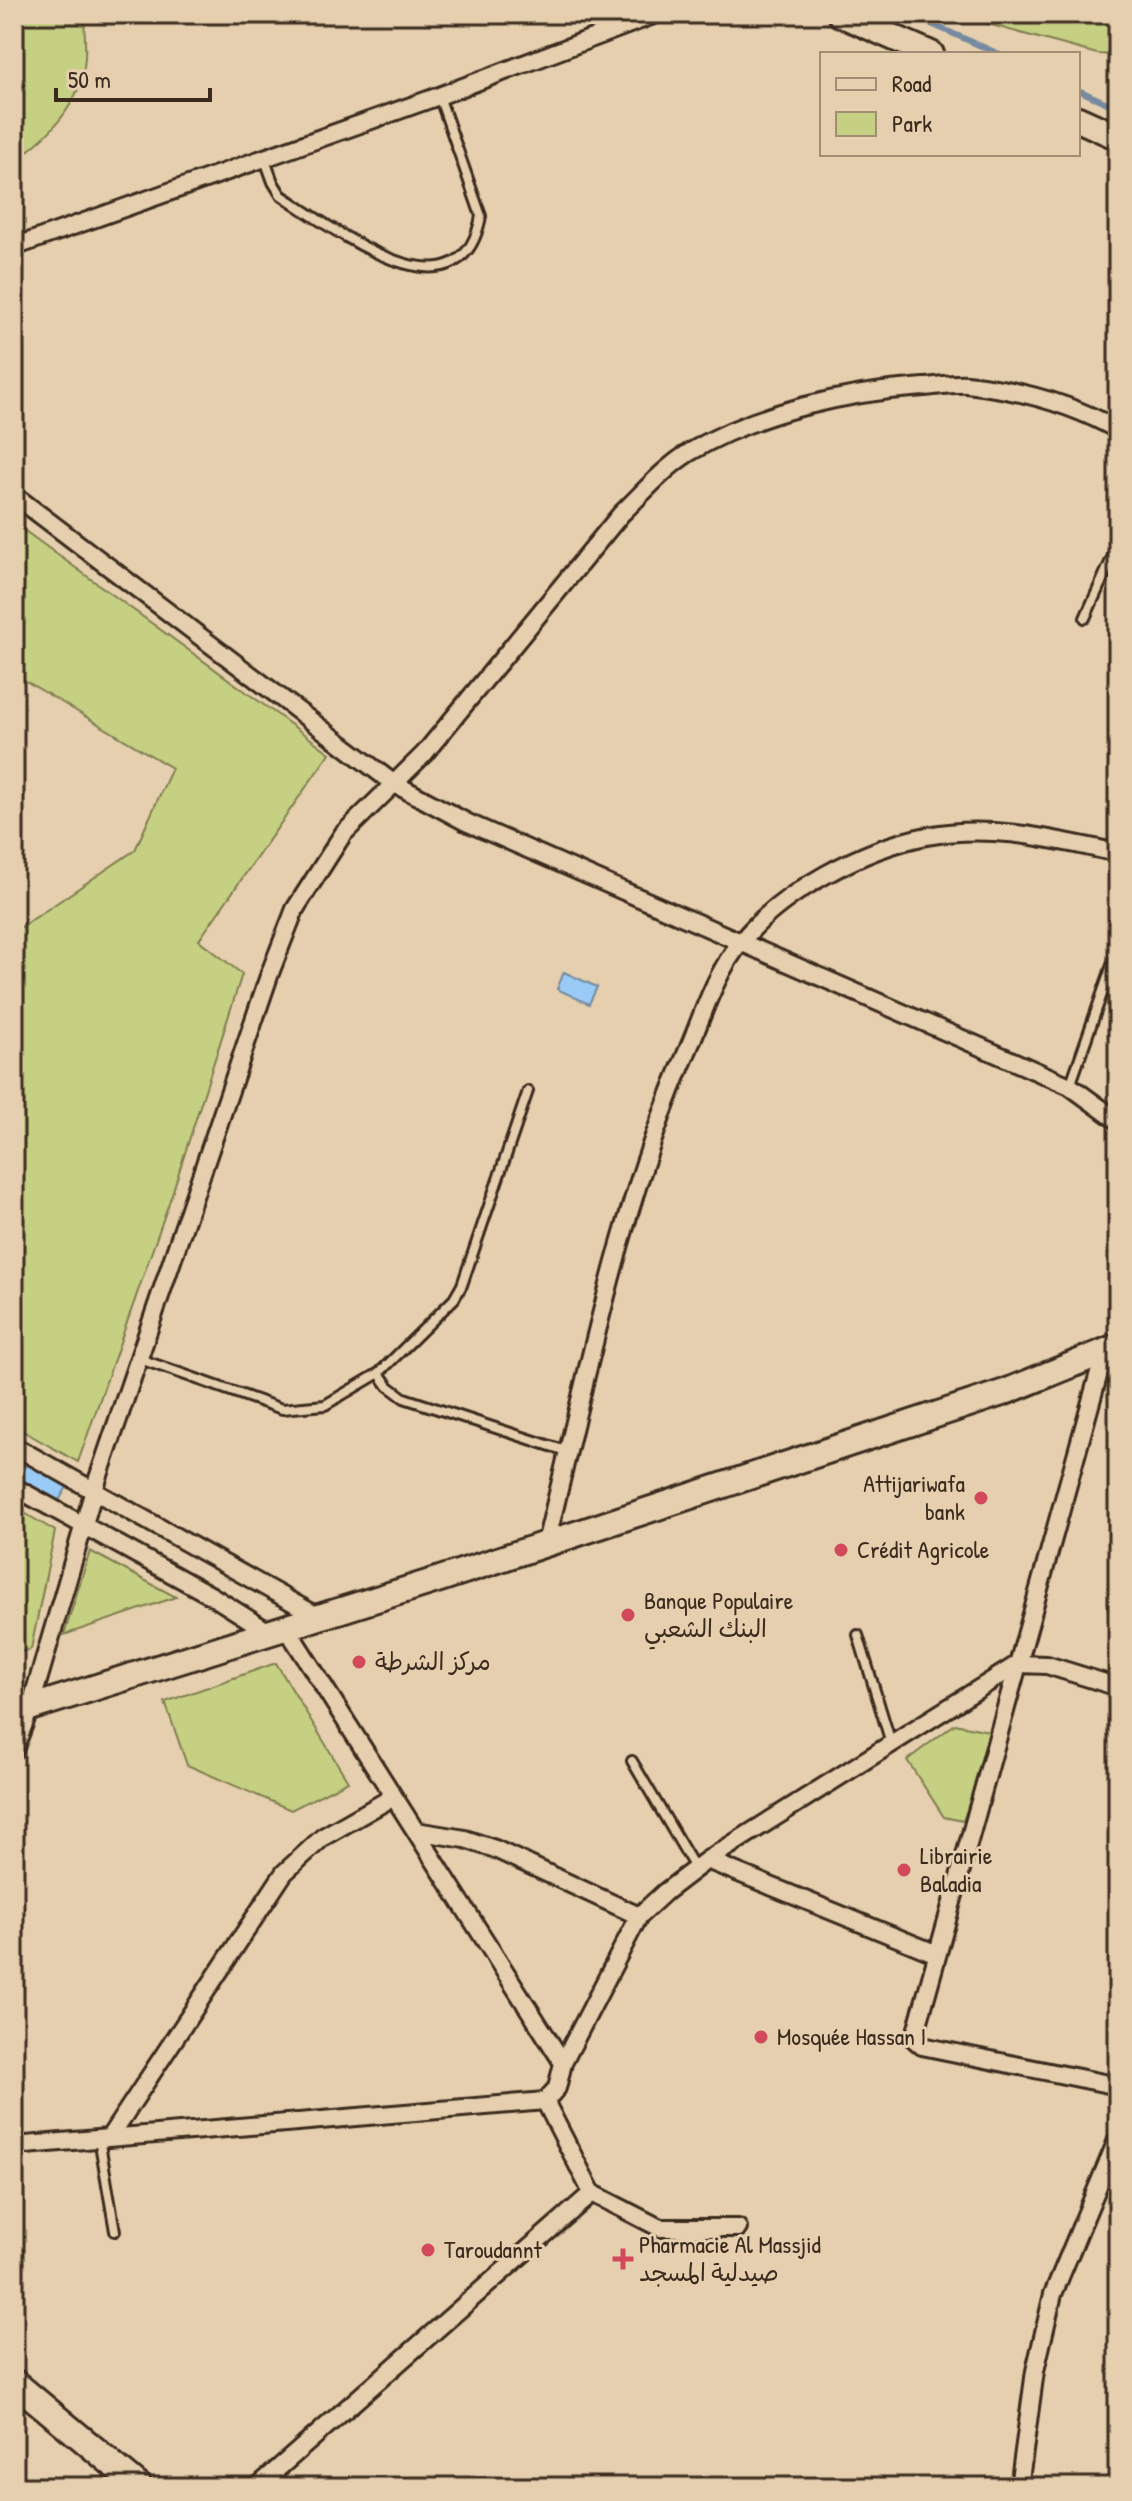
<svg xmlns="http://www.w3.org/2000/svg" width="1132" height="2501" viewBox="0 0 1132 2501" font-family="'Patrick Hand','Playpen Sans Arabic',sans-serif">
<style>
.green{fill:#c5d083;stroke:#807d50;stroke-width:2}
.water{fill:#9acaf6;stroke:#748aa0;stroke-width:2}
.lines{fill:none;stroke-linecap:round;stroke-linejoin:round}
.stream{stroke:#748aa0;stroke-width:6}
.lane-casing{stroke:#3b2a1e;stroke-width:14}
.street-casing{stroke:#3b2a1e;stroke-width:22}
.secondary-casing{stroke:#3b2a1e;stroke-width:30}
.lane{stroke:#e5cfae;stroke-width:8}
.street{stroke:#e5cfae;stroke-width:16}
.secondary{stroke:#e5cfae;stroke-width:24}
.poi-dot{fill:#d1495b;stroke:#e5cfae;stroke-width:3}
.labels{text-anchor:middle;stroke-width:6;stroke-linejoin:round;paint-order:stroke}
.poi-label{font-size:24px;fill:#3b2a1e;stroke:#e5cfae;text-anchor:start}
</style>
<rect width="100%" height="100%" fill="#e5cfae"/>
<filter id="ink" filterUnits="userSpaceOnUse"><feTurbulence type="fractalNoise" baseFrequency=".0125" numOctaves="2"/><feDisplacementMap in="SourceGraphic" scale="16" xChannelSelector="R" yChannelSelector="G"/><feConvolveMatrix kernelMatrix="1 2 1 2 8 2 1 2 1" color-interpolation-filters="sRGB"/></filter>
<g filter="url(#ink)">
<path class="green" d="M14,14h70c0,14 2,29 1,44 -3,45 -36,79 -71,103z
M951,14h167v41l-21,-1z
M14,523l316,230 -131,187 43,34 -71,223 -93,265 -64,-36v-494l121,-82 37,-82 -158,-94z
M14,1507l41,24 -24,118 -17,5z
M90,1551l86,46 -112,38z
M276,1663l72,118 -57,29 -104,-45 -22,-63z
M955,1724l38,8 -30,89 -19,-4 -37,-57z"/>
<path class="water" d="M564,972l33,15 -8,17 -32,-15z
M14,1457l53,30 -9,15 -44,-25z"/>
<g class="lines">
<path class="stream" d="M909,14l90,40
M1078,90l40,18"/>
<g class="lane-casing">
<path id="lane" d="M264,157l9,25 8,13c50,32 180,133 200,21l-42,-120
M1085,618l33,-73
M1070,1086l48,-138
M140,1359l142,50 43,-4 54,-32 75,-74 8,-14 66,-194
M379,1373l9,13 16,12 165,54
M858,1635l33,108
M632,1761l63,107
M99,2138l16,93"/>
</g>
<g class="street-casing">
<path id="street" d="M14,247l425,-151 217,-82
M14,495l379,288 73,39 604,264 48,35
M1105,1351l-191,688 8,7 196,40
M14,1446l305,171
M14,1487l198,109 57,36
M546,1543c42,-170 73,-336 144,-498 14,-34 27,-74 51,-103 40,-50 123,-94 186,-106 65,-13 128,4 191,17
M286,1627l277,436
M14,1750l16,-42 64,-218 176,-517 25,-64 48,-75 81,-80 197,-240c22,-21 43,-46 69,-62 67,-40 157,-60 234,-65 14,-1 29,-4 43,-3 53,6 105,20 151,46
M416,1831l49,8 30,10 144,67
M707,1860l230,94
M109,2138l175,-265 39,-36 70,-40
M14,2146l531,-45
M738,2228h-78l-68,-35 -47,-92 12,-13 6,-25 76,-147 26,-24 42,-32 311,-196 29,1 71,22
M257,2487l335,-294
M1019,2487l16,-116 18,-77 65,-156"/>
</g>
<g class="secondary-casing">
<path id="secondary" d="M840,14l91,40
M1078,119l40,18
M14,1713l426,-134 565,-187 113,-46
M14,2382l126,105"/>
</g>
<use href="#lane" class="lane"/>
<use href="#street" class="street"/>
<use href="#secondary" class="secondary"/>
</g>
</g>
<g class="poi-dot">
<circle cx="981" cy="1498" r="8"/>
<circle cx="841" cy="1550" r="8"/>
<circle cx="628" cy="1615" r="8"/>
<circle cx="359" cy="1662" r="8"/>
<circle cx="904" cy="1870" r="8"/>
<circle cx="761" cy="2037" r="8"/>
<circle cx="428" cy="2250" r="8"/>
<path d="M619 2247h8v8h8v8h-8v8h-8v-8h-8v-8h8z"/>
</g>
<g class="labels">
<g class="poi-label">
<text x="965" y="1492" text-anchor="end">Attijariwafa<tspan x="965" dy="28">bank</tspan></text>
<text x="857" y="1558">Crédit Agricole</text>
<text x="644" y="1609">Banque Populaire<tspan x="644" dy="28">البنك الشعبي</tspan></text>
<text x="375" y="1670">مركز الشرطة</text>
<text x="920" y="1864">Librairie<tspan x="920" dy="28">Baladia</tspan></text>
<text x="777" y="2045">Mosquée Hassan I</text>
<text x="639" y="2253">Pharmacie Al Massjid<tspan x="639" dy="28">صيدلية المسجد</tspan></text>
<text x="444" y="2258">Taroudannt</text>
</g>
</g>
<rect width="1132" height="2501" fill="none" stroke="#e5cfae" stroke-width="48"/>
<rect x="24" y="24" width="1084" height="2453" fill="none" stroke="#3b2a1e" stroke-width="3" filter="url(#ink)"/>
<rect x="820" y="52" width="260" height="104" fill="#e5cfae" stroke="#a18d74" stroke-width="2"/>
<rect x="836" y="78" width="40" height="12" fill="#e5cfae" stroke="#a18d74" stroke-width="2"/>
<text x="892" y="92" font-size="24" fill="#3b2a1e">Road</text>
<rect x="836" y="112" width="40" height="24" fill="#c5d083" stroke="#a18d74" stroke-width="2"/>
<text x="892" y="132" font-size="24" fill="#3b2a1e">Park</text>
<path d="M56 88v12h154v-12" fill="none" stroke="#3b2a1e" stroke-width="4"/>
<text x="68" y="88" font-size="24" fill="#3b2a1e" stroke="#e5cfae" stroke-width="6" paint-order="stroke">50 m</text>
</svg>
